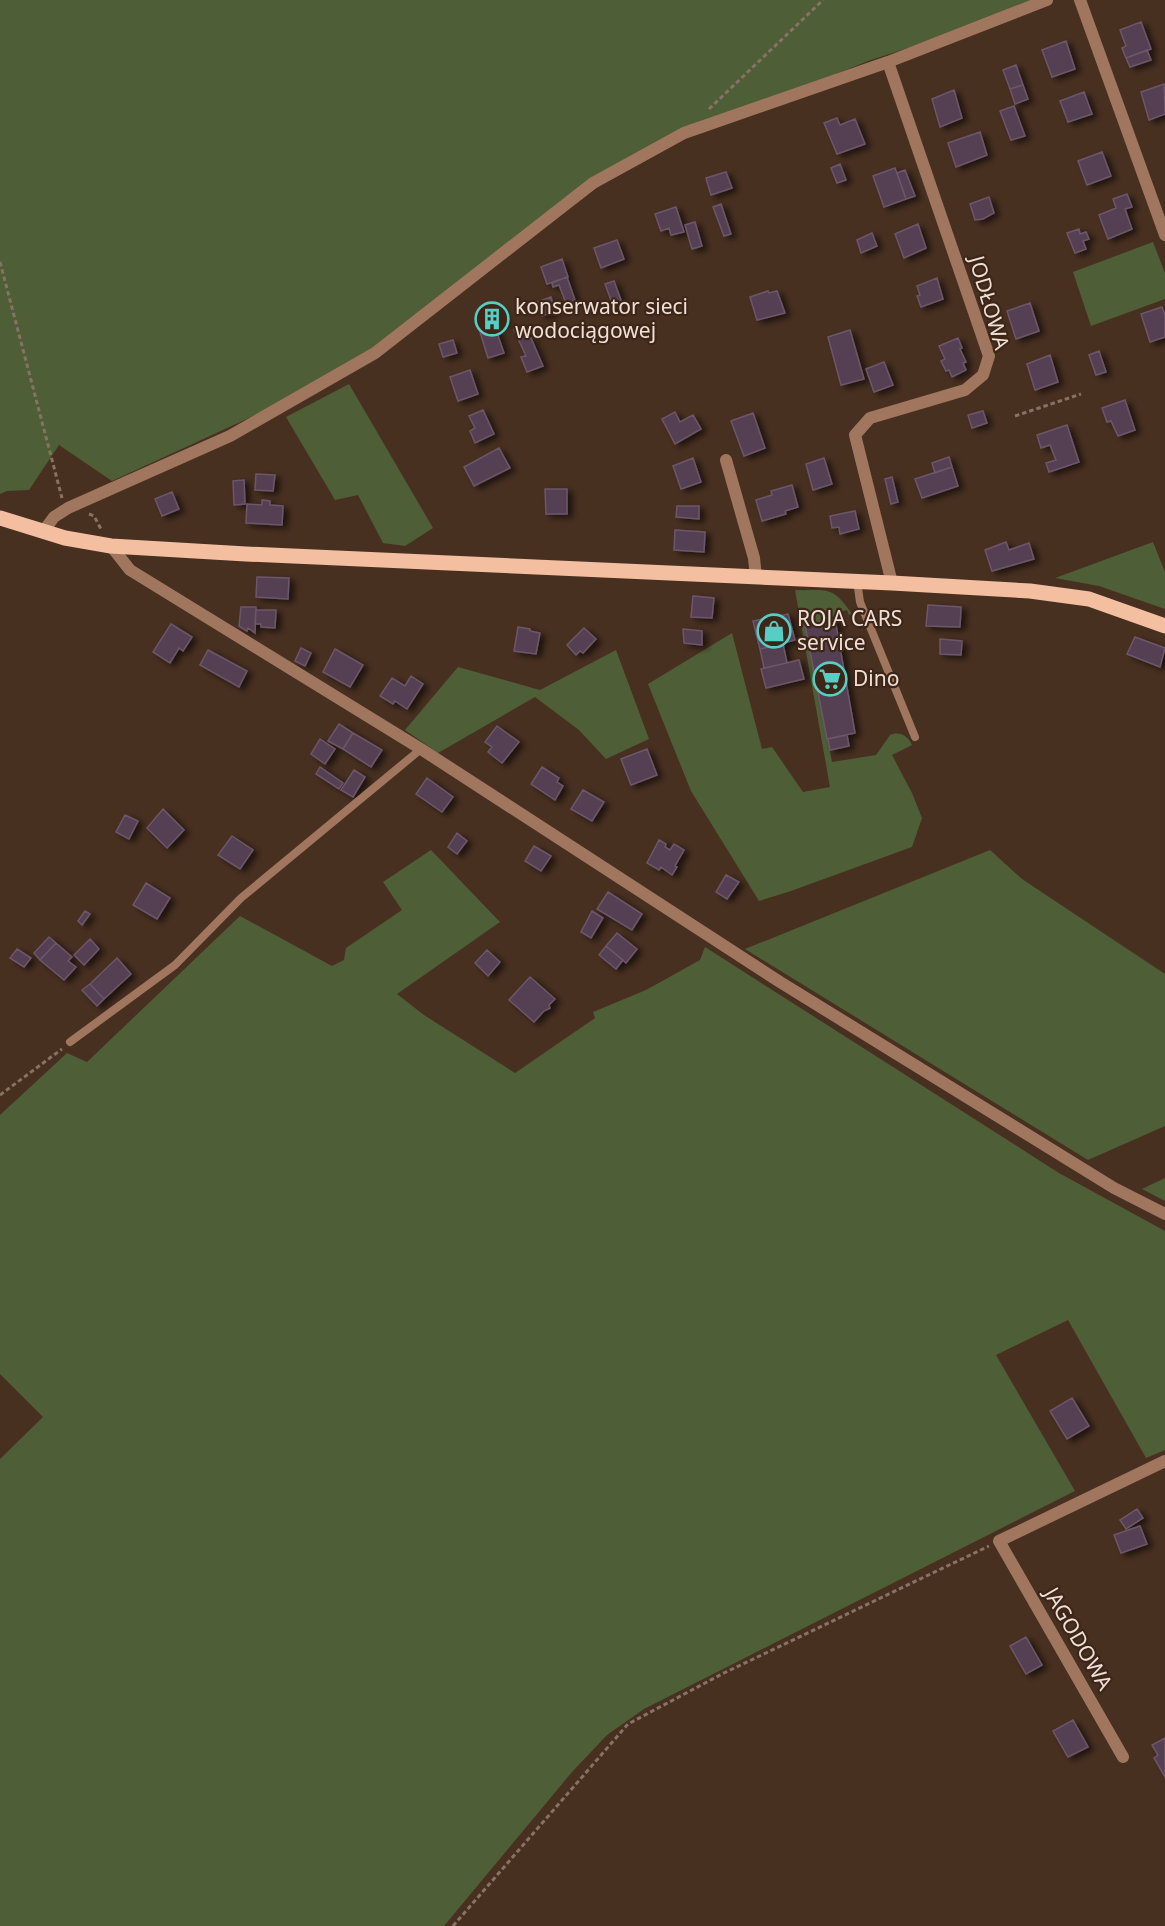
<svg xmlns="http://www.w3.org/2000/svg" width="1165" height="1926" viewBox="0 0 1165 1926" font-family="'Noto Sans',sans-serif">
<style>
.green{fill:#4e5e36}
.building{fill:#543f52;stroke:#6d566a;stroke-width:1.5;filter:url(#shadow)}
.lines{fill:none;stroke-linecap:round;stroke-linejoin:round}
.path{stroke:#877265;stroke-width:3;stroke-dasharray:4.5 3;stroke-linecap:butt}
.service{stroke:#a1765e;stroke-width:8}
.minor{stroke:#a1765e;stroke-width:12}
.primary{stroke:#f4bfa1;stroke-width:15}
.labels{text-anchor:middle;stroke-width:4.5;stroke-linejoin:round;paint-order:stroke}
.street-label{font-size:21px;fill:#efe0d7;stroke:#3d2618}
.poi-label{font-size:21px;fill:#efe0d7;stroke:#3d2618;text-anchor:start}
</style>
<defs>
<filter id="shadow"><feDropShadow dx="5" dy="3" stdDeviation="3" flood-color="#0009"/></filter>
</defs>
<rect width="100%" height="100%" fill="#483021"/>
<path class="green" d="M0,0h1054l-186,61 -221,89 -226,170 -133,80 -176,81 -53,-36 -30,45 -22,1 -7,3z
M1153,242l12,31v26l-74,27 -18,-54z
M349,384l84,144 -28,18 -22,-3 -25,-48 -23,5 -49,-83z
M1153,542l12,30v37l-66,-23 -44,-8z
M795,590c33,1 37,-5 57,24l-3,1 -2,-5 -11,3 1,6 -31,6 26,137 44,-7 14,-20c10,-4 18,1 22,10l-20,10 20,38 10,25 -10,29 -121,44 -32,10 -68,-110 -43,-107 84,-51 30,116 10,-2 31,45 27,-5z
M616,650l33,89 -43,20 -27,-29 -44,-33 -97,56 -33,-23 53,-63 82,23z
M431,850l69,72 -103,72 27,21 91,58 80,-55 -2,-6 53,-22 54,-30 5,-13 354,226 106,58v219l-19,8 -78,-138 -72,35 79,136 -431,218 -37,26 -35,37 -128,154h-444v-467l43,-42 -43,-43v-259l67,-62 20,9 153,-146 92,50 12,-6 2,-12 56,-38 -19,-28z
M990,850l32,29 143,95v152l-77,34 -343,-211z
M1165,1178v23l-23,-12z"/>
<path class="building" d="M1141,22l10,27 -25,9 -4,-10 4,-2 -6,-16z
M1066,41l9,28 -23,8 -10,-27z
M1147,50l4,10 -21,7 -4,-9z
M1016,65l7,20 -13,4 -7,-19z
M1164,84l1,30 -16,6 -8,-28z
M1023,85l5,14 -13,5 -5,-15z
M954,90l8,28 -22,9 -8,-28z
M1084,92l8,22 -24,8 -8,-21z
M1014,106l11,30 -14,4 -11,-29z
M837,118l3,7 15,-6 10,25 -28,10 -13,-31z
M980,132l7,23 -31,12 -8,-24z
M1102,152l9,24 -24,9 -9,-24z
M840,164l6,16 -9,3 -6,-15z
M895,168l11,31 -22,8 -11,-31z
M905,170l10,26 -9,3 -9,-26z
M726,172l6,16 -21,7 -5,-17z
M1127,194l5,13 -7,2 7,20 -24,10 -9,-24 17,-7 -3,-9z
M989,197l5,16 -11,6 -8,1 -5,-16z
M721,204l10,30 -7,2 -11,-29z
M676,207l8,25 -13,3 -2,-7 -8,3 -6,-17z
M695,222l7,24 -10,3 -7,-24z
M918,224l8,24 -22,10 -9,-24z
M1079,229l1,5 6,-2 3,7 -6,2 3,8 -11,4 -8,-20z
M872,233l5,13 -16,7 -4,-13z
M617,240l7,19 -23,9 -7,-20z
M562,259l6,18 -21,7 -6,-17z
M567,277l8,23 -9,3 -7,-18 -6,2 -1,-4z
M937,278l6,21 -22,8 -4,-11 3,-1 -3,-9z
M614,281l7,19 -9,3 -7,-19z
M768,291l1,2 8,-2 8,22 -28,7 -7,-23z
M551,297l4,14 -13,5 -5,-14z
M1030,303l9,28 -23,8 -9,-28z
M500,307l5,16 -21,7 -5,-16z
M1162,307l3,8v22l-15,5 -9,-28z
M495,327l9,26 -16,5 -8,-26z
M523,327l5,12 3,-1 12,28 -16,6 -6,-15 5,-1 -12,-26z
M850,330l14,49 -23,6 -13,-48z
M958,338l4,10 -2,1 6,13 -3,1 3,7 -14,7 -3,-7 -3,1 -5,-10 4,-2 -6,-13z
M453,340l4,13 -14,4 -4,-13z
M1099,351l7,21 -10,3 -7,-20z
M1050,355l8,27 -23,8 -8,-26z
M884,362l9,23 -19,7 -8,-23z
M470,370l8,24 -20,7 -8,-24z
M1125,400l10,30 -17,6 -7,-15 -4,1 -5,-14z
M483,410l11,24 -19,9 -5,-12 5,-3 -6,-12z
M983,411l4,12 -15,5 -4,-13z
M675,412l5,10 13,-7 8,14 -26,15 -13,-25z
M753,413l12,35 -21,8 -13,-35z
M1067,425l12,37 -30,10 -3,-9 10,-3 -6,-15 -9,3 -4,-13z
M499,448l11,20 -36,18 -10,-19z
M949,457l3,10 -17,6 -3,-10z
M693,458l8,24 -20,7 -8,-23z
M824,458l8,26 -19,6 -7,-26z
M952,467l6,19 -36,12 -7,-19z
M256,474l19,1 -2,16 -18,-1z
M892,477l6,25 -7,2 -6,-25z
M244,480l1,24 -11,1 -1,-24z
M792,485l6,22 -13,4 1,3 -24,7 -6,-21 16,-5 -1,-4z
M545,489h22v25h-21z
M172,492l7,17 -17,7 -7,-17z
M262,500l8,1v4l13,1 -1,19 -36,-2 1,-19 15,1z
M677,506h22v13l-23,-2z
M855,511l4,18 -19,5 -1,-7 -7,1 -2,-12z
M675,530l30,2 -1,20 -30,-2z
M1006,542l3,8 20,-7 5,16 -42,12 -7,-21z
M257,577l32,1 -1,21 -32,-2z
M693,596l21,2 -2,20 -21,-1z
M928,605l33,2 -1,20 -34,-1z
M241,607h15l-1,26 -7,-5 -1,3 -8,-5z
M256,610h20l-1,18 -14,-1v-3h-6z
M788,614l7,26 -35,9 -7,-28z
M835,619l20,114 -28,6 -22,-114z
M171,624l21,13 -9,14 -4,-3 -9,15 -17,-11z
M518,627l12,2v2l10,2 -4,21 -22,-3z
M584,628l12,11 -13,14 -3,-2 -4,4 -9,-10z
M683,629l19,2v14l-18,-2z
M1135,637l30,11 -5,19 -33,-13z
M940,639l22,2 -1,14 -21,-1z
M783,644l4,19 -23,5 -4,-19z
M301,648l10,5 -6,13 -10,-5z
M335,649l28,16 -13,22 -27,-15z
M208,650l39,21 -8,16 -39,-22z
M799,660l5,19 -38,9 -5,-19z
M411,676l12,8 -16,25 -12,-8 -2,3 -13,-8 12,-18 13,8z
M339,724l14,9 -10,16 -15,-8z
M497,726l22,16 -17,21 -14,-11 4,-5 -7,-5z
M353,733l29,17 -11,17 -28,-18z
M847,735l2,11 -19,4 -2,-11z
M320,739l15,10 -10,15 -14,-10z
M647,749l10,26 -26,10 -10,-26z
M320,767l23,16 -4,6 -23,-15z
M542,767l17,11 -2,4 6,4 -8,14 -24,-16z
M354,770l11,7 -12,20 -12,-7z
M427,778l26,19 -11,15 -26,-18z
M583,790l21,12 -12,19 -21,-12z
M163,809l21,21 -17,18 -20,-20z
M125,815l13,6 -9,18 -13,-7z
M457,833l10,8 -10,13 -9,-7z
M232,836l21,14 -13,19 -22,-14z
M659,840l7,4 -1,3 5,3 4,-6 10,6 -9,16 2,1 -5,8 -11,-8 -2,3 -12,-7z
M534,846l17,10 -10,15 -16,-10z
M726,875l13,7 -12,17 -11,-7z
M146,883l24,15 -13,21 -24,-14z
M608,892l34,22 -10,16 -35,-21z
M85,911l5,3 -8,11 -4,-4z
M592,911l11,7 -12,20 -10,-6z
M617,933l20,16 -11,14 -20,-17z
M49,937l7,6 -16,17 -6,-7z
M90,939l9,10 -15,16 -10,-10z
M56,943l16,14 -4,4 8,6 -12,13 -24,-20z
M606,946l17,14 -7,9 -17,-14z
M17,949l14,9 -7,9 -14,-9z
M487,950l13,12 -12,14 -13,-13z
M117,958l14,16 -27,25 -14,-15z
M530,977l25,22 -6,6 1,3 -6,3 -10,11 -25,-22z
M90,984l14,15 -7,7 -15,-16z
M1072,1398l17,28 -22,13 -17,-28z
M1137,1509l6,9 -17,11 -6,-9z
M1140,1526l7,18 -26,9 -7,-18z
M1026,1637l16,28 -16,9 -16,-28z
M1073,1720l15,27 -20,10 -15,-26z
M1165,1738v39l-11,-19 4,-3 -6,-10z"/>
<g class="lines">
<path class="path" d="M709,109l114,-109
M0,262l62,236
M1015,416l66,-22
M89,514l5,2 7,13
M0,1095l62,-46
M453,1926l175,-202 94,-50 267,-128"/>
<path class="service" d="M857,581l3,21 55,135
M70,1042l105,-77 66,-67 180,-149"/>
<path class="minor" d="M1080,0l85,235
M888,62l101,294 -6,19 -18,15 -95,28 -15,17 37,148
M726,460l28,98 2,19
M43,532l11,-15 14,-9 162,-72 145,-83 218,-170 91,-50 204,-71 159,-62
M111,546l19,24 291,179 359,233 334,206 51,26
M1123,1757l-124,-216 166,-80"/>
<path class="primary" d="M0,518l65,20 46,8 135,8 646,29 138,8 59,8 76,27"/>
</g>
<defs>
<g id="building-ring" transform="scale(1.725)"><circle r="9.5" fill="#3d2618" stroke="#56cec3" stroke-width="1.5"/><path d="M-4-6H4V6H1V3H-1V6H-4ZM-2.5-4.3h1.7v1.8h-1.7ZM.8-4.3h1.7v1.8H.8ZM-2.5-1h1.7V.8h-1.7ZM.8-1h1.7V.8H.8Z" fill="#56cec3"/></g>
<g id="shop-ring" transform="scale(1.725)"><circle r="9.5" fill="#3d2618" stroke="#56cec3" stroke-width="1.5"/><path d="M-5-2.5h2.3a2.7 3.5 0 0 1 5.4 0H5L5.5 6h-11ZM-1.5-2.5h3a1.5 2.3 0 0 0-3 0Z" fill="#56cec3"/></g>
<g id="supermarket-ring" transform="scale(1.725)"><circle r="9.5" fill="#3d2618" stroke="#56cec3" stroke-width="1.5"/><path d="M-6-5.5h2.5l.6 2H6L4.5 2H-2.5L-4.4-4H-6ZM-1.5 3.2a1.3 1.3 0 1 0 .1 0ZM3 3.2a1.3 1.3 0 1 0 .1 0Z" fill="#56cec3"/></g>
</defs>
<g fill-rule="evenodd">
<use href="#building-ring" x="492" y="319"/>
<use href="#shop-ring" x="774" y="631"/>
<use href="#supermarket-ring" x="830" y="679"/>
</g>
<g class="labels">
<g class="street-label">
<text transform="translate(989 303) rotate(74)" y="7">JODŁOWA</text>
<text transform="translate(1078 1639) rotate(60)" y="7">JAGODOWA</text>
</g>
<g class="poi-label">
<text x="515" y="314">konserwator sieci<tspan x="515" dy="24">wodociągowej</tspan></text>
<text x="797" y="626">ROJA CARS<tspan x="797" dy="24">service</tspan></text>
<text x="853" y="686">Dino</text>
</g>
</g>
</svg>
